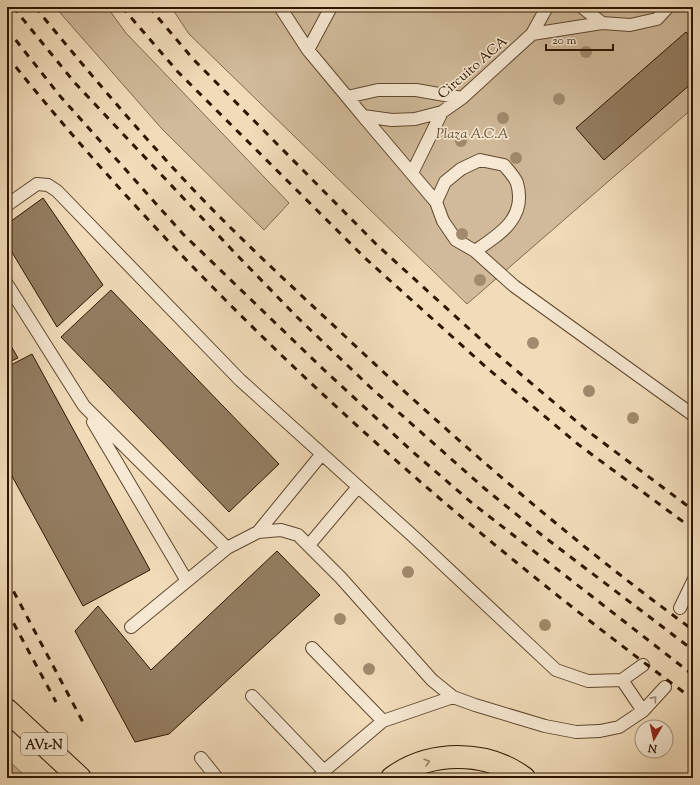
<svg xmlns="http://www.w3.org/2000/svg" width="700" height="785" viewBox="0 0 700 785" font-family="'Sorts Mill Goudy',serif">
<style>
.green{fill:#d0ba9a;stroke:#7f684d}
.building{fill:#937d61;stroke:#2e1600}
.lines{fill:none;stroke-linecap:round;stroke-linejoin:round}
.lane-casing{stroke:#5f482e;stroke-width:14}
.highway-casing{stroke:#2e1600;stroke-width:24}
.lane{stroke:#f6e8d2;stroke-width:12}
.highway{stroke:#f1dcba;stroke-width:22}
.rail{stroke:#2e1600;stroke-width:3;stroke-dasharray:7 7;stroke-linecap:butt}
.tree{fill:#a18a6d}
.oneway{stroke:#9c8a74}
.oneway2{stroke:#998366}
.labels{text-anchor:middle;stroke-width:3.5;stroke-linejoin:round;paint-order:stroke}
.shield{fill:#f6e8d2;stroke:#6a553f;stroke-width:1}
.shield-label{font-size:13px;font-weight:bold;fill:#2e1600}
.street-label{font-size:14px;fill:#2e1600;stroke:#f6e8d2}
.park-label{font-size:14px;font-style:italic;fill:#5f472e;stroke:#f6e8d2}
</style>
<rect width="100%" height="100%" fill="#f1dcba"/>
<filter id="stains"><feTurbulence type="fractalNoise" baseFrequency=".005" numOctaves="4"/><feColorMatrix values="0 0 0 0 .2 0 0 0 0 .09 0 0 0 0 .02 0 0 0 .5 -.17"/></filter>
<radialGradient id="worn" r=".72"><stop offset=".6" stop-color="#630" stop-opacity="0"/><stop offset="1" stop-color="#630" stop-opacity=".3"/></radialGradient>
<path class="green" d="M55,7h52l19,26 163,170 -25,27 -102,-101z
M171,7h522v101l-226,196 -278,-270z
M7,759l20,19h-20z"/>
<path class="building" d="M686,32l7,8v42l-89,78 -28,-32z
M43,198l60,87 -46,42 -50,-83v-20z
M111,290l168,174 -50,48 -168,-175z
M7,339l11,19 -11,5z
M32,354l118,216 -67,36 -76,-139v-100z
M277,551l43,44 -151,139 -34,8 -60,-111 23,-25 53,64z"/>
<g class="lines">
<g class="lane-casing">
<path id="lane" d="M280,7l28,43 55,66 29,4 23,-1 27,-7 20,-14 70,-64 15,-27
M582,7l20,16
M532,34l70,-11 28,2 27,-6 11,-12
M308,50l23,-43
M347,97l31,-7h38l46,8
M363,116l73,86
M412,173l30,-61
M7,205l30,-21 11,1 9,6 183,189 174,157 142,133 32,11 34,-1
M475,251c25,-17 52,-33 42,-68 -2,-6 -9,-13 -13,-18l-24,-5 -19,9 -16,13 -9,20 7,19 13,19 19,11 39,35 179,129
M7,284l77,122 143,142 31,-16 23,-2 17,5 43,43 91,102 21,17 22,8 70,21 31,6 24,-1 19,-4 24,-16 22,-24
M93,422l94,159
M258,532l63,-77
M309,545l48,-57
M680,608l13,-27
M131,627l96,-79
M312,648l71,73
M622,680l21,31
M622,680l21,-15
M252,696l72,75
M201,758l16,20
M318,778l6,-7 59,-50 70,-24"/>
</g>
<g class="highway-casing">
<path id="highway" d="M7,710l73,68
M392,778c38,-28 94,-28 132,0"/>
</g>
<use href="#lane" class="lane"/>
<use href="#highway" class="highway"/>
<path class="rail" d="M13,7l62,76 160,170 62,64 73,70 114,101 59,48 150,114
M35,7c56,68 113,136 174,199 50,51 103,99 155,148 104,97 214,192 329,276
M122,7l56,65 187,186 122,110 92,77 114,84
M149,7l44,52 184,186 121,110 91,77 104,78
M7,29l53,67 123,138 138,133 92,85 59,51 221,172
M7,56c197,246 432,456 686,643
M7,579l78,147
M7,611l49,91"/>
</g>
<g class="tree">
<circle cx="586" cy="52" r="6"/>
<circle cx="559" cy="99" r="6"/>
<circle cx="503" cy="118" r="6"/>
<circle cx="461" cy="141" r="6"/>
<circle cx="516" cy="158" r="6"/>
<circle cx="462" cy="234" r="6"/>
<circle cx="480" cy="280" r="6"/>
<circle cx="533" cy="343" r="6"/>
<circle cx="589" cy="391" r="6"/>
<circle cx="633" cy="418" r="6"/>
<circle cx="408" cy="572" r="6"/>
<circle cx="340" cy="619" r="6"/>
<circle cx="545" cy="625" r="6"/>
<circle cx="369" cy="669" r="6"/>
</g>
<defs><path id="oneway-chevron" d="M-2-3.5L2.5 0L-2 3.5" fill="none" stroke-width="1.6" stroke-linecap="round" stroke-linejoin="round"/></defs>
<use class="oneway" href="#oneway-chevron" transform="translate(654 699) rotate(-48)"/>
<use class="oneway2" href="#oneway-chevron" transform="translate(427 762) rotate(-16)"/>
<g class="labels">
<rect class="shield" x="21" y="733" width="46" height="22" rx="3"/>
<g class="shield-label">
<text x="44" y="749">AV1-N</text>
</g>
<g class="street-label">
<text transform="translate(472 67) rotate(-41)" y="5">Circuito ACA</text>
</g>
<g class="park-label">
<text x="472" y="138">Plaza A.C.A</text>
</g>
</g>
<rect width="700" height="785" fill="none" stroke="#f1dcba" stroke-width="24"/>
<rect x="8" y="8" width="684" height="769" fill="none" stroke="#2e1600" stroke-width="2"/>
<rect x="12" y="12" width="676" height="761" fill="none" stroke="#2e1600"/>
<g transform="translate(654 739) rotate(189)"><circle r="19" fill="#f6e8d2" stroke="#a6947e"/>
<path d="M0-3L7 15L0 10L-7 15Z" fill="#8f2418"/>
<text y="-6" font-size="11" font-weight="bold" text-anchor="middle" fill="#2e1600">N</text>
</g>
<path d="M546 44v6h67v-6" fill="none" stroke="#2e1600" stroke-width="2"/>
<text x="552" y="44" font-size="12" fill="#2e1600" stroke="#f6e8d2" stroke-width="3" paint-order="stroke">20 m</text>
<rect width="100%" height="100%" filter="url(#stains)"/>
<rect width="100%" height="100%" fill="url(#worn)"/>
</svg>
